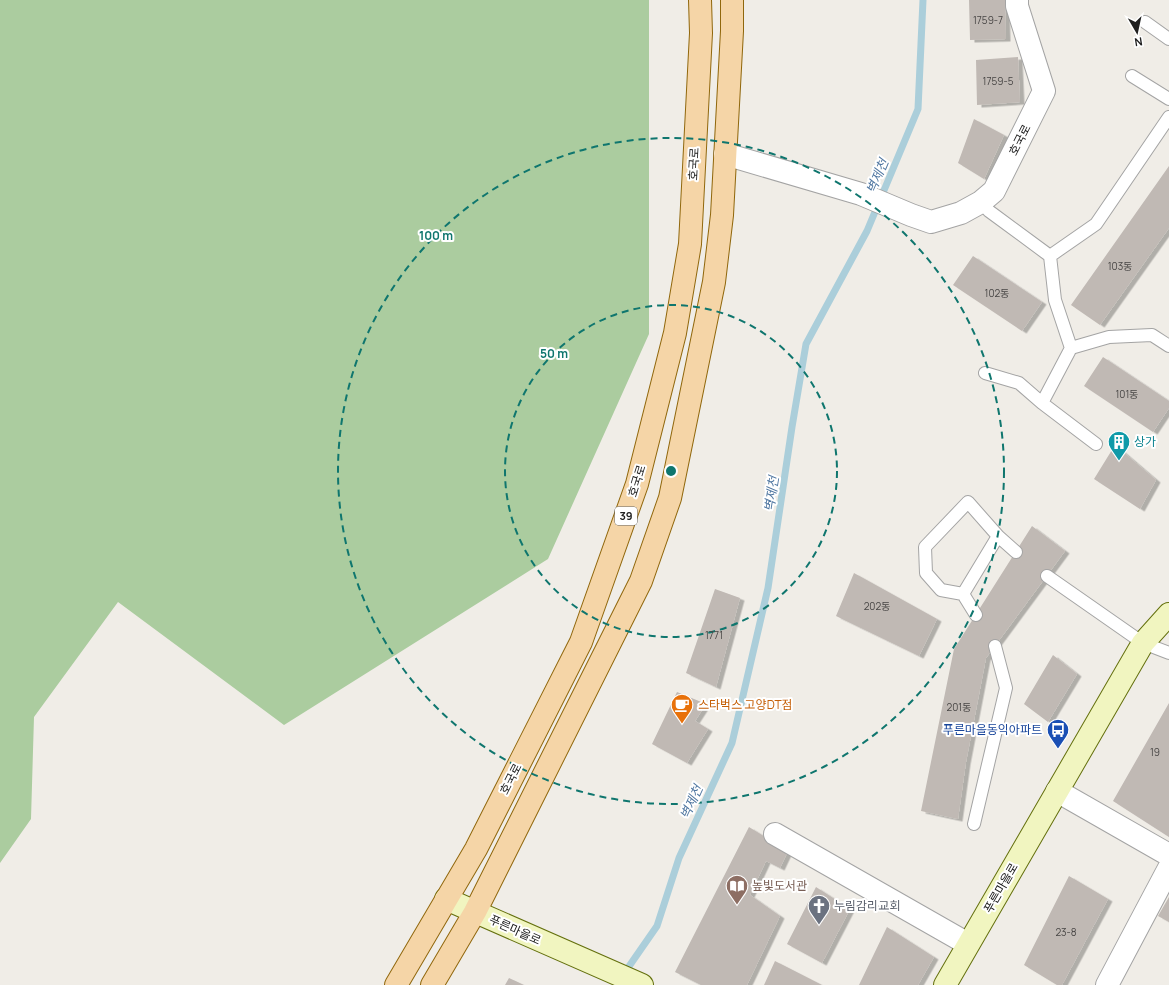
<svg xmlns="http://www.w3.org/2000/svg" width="1169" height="985" viewBox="0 0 1169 985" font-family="Manrope,'Noto Sans KR',sans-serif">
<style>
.forest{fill:#abcc9f}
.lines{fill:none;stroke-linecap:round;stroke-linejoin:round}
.stream{stroke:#abceda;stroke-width:7}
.building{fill:#c0b9b4;filter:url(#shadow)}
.lane-casing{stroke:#a4a4a4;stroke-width:14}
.street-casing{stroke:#a4a4a4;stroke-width:24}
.secondary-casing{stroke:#64700d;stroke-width:24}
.primary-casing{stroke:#90670c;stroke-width:24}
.lane{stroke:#fff;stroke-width:12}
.street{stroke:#fff;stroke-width:22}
.secondary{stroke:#f1f5c0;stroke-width:22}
.primary{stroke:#f5d5a7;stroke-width:22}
.ring{fill:none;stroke:#0f766e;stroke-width:2;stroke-dasharray:7 5}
.labels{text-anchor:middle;stroke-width:4;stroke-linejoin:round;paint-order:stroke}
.number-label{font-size:10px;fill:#484645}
.shield{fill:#fff;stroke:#636363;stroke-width:1}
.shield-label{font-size:11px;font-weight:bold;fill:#202020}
.street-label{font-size:12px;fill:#202020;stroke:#fff}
.culture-label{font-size:12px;fill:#0d838f;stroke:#fff;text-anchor:start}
.food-label{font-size:12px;fill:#c56008;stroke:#fff;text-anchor:start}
.transit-label{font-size:12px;fill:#164399;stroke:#fff;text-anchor:end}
.education-label{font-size:12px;fill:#785e54;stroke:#fff;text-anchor:start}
.worship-label{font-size:12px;fill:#5b616d;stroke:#fff;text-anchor:start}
.water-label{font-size:13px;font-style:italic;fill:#5077a1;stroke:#fff}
.centre{fill:#0f766e;stroke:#fff;stroke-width:2}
.ring-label{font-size:12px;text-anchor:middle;font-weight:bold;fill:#0f766e;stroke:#fff;stroke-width:4;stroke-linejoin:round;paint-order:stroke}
</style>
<defs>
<filter id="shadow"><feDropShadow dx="4.5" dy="2.5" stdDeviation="0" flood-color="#0004"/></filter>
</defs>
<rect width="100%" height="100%" fill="#f0ede7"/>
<path class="forest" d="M0,0h649v334l-101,225 -264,166 -166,-123 -84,115 -3,102 -31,44z"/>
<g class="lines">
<path class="stream" d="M623,975l34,-49 22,-68 53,-115 36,-155 24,-161 14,-83 61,-113 51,-122 5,-109"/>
</g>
<path class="building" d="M969,0h36l1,39 -36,1z
M1018,57l2,45 -43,3 -1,-45z
M974,119l30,16 -20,44 -26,-16z
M1169,166v62l-69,97 -29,-20z
M973,256l69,46 -20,29 -69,-46z
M1103,357l66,44v7l-16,24 -69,-46z
M1115,445l41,35 -16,29 -46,-30z
M1032,526l33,25 -79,107 -20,104 -8,57 -37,-8 33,-162z
M854,573l83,46 -18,37 -83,-40z
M715,589l25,9 -24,89 -30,-14z
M1053,655l24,19 -29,48 -24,-18z
M677,692l29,12 -11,17 13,8 -21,34 -35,-19z
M1169,703v134l-56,-36z
M749,827l39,24 -8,17 -14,-7 -16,34 30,21 -33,69h-46l-26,-13z
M1069,876l39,23 -46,86h-5l-33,-20z
M816,887l34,22 -28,54 -35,-19z
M1169,897v25l-11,-6z
M887,927l47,30 -16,28h-59z
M775,961l47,24h-58z
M509,978l15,7h-19z"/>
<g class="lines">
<g class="lane-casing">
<path id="lane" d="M1145,22l24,17
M1132,76l37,23
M981,202l8,9 61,45 5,44 16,48 38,-11 43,-2 17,11
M1050,256l46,-32 73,-107
M985,373l34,10 23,20 54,41
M1042,403l29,-55
M1047,576l96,67 26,10
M963,594l-22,-4 -15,-17 -1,-26 43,-45 30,34
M976,615l-13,-21 35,-58 18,16
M974,824l32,-136 -11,-42"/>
</g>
<g class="street-casing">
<path id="street" d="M725,154l136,40 50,21 20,7 30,-9 20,-11 13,-11 50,-100 -27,-85v-6
M1057,791l112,64
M775,834l193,110
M1107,985l62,-117"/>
</g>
<g class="secondary-casing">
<path id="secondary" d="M446,899l196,86
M945,985l198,-342 26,-29"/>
</g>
<g class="primary-casing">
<path id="primary" d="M396,985l80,-136 105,-207 56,-158 38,-151 15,-89 11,-211 -1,-33
M432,985l43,-73 166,-331 29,-83 44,-216 8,-67 10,-184v-31"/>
</g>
<use href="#lane" class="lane"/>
<use href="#street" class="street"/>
<use href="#secondary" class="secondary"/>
<use href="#primary" class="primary"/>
</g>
<g class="ring">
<circle cx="671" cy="471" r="166"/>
<circle cx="671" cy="471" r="333"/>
</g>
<defs>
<g id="building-pin" transform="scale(1.15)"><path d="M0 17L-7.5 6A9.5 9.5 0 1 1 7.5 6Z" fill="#0f9aa8" stroke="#fff"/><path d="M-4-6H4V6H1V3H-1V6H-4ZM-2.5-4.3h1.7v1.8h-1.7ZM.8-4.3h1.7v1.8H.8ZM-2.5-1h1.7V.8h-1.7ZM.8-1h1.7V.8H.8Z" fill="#fff"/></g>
<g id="cafe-pin" transform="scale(1.15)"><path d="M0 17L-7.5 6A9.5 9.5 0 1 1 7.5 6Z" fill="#e8710a" stroke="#fff"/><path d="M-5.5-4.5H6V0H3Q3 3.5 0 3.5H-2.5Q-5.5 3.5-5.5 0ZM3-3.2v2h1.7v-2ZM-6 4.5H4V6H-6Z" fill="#fff"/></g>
<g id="bus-pin" transform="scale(1.15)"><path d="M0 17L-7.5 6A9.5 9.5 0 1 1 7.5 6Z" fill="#1a4fb4" stroke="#fff"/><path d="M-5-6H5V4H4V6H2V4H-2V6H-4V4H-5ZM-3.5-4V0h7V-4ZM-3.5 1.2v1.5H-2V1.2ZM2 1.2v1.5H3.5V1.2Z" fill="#fff"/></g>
<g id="library-pin" transform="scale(1.15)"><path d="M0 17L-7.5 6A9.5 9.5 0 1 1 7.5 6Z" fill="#8d6e63" stroke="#fff"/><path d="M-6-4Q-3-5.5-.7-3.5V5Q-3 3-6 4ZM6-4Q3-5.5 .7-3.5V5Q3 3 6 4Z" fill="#fff"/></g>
<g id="church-pin" transform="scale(1.15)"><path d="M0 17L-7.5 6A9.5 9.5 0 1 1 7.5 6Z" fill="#6b7280" stroke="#fff"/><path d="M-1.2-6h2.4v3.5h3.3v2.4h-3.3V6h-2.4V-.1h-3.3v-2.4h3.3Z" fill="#fff"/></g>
</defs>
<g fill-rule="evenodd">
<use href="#building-pin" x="1119" y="442"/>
<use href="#cafe-pin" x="682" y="705"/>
<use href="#bus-pin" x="1058" y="730"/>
<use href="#library-pin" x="737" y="886"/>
<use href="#church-pin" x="819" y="906"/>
</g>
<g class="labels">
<g class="number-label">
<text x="988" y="24">1759-7</text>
<text x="998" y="85">1759-5</text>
<text x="1120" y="270">103동</text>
<text x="997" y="297">102동</text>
<text x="1127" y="398">101동</text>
<text x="877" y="610">202동</text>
<text x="714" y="639">1771</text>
<text x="959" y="711">201동</text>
<text x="1155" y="756">19</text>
<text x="1066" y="936">23-8</text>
</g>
<rect class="shield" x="615" y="507" width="22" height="18" rx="3"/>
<g class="shield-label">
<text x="626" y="520">39</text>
</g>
<g class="street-label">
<text transform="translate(1020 140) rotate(-63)" y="4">호국로</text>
<text transform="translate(694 164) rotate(-87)" y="4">호국로</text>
<text transform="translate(637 481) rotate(-73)" y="4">호국로</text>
<text transform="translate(511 779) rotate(-63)" y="4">호국로</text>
<text transform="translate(1001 888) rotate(-60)" y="4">푸른마을로</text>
<text transform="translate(515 930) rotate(24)" y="4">푸른마을로</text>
</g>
<g class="culture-label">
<text x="1134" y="446">상가</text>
</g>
<g class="food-label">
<text x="698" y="709">스타벅스 고양DT점</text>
</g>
<g class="transit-label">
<text x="1042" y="734">푸른마을동익아파트</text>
</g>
<g class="education-label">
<text x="752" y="890">높빛도서관</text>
</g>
<g class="worship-label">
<text x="834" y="910">누림감리교회</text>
</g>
<g class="water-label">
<text transform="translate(877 176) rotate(-67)" y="5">벽제천</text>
<text transform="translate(771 494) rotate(-81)" y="5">벽제천</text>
<text transform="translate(691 802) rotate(-65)" y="5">벽제천</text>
</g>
</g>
<circle cx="671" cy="471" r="6" class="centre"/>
<g class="ring-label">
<text x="436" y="240">100 m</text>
<text x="554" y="358">50 m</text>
</g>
<g transform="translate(1137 32) rotate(171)" stroke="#ffffff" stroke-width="3" paint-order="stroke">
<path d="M0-3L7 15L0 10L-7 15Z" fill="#202020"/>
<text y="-6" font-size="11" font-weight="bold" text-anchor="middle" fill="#202020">N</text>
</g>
</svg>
